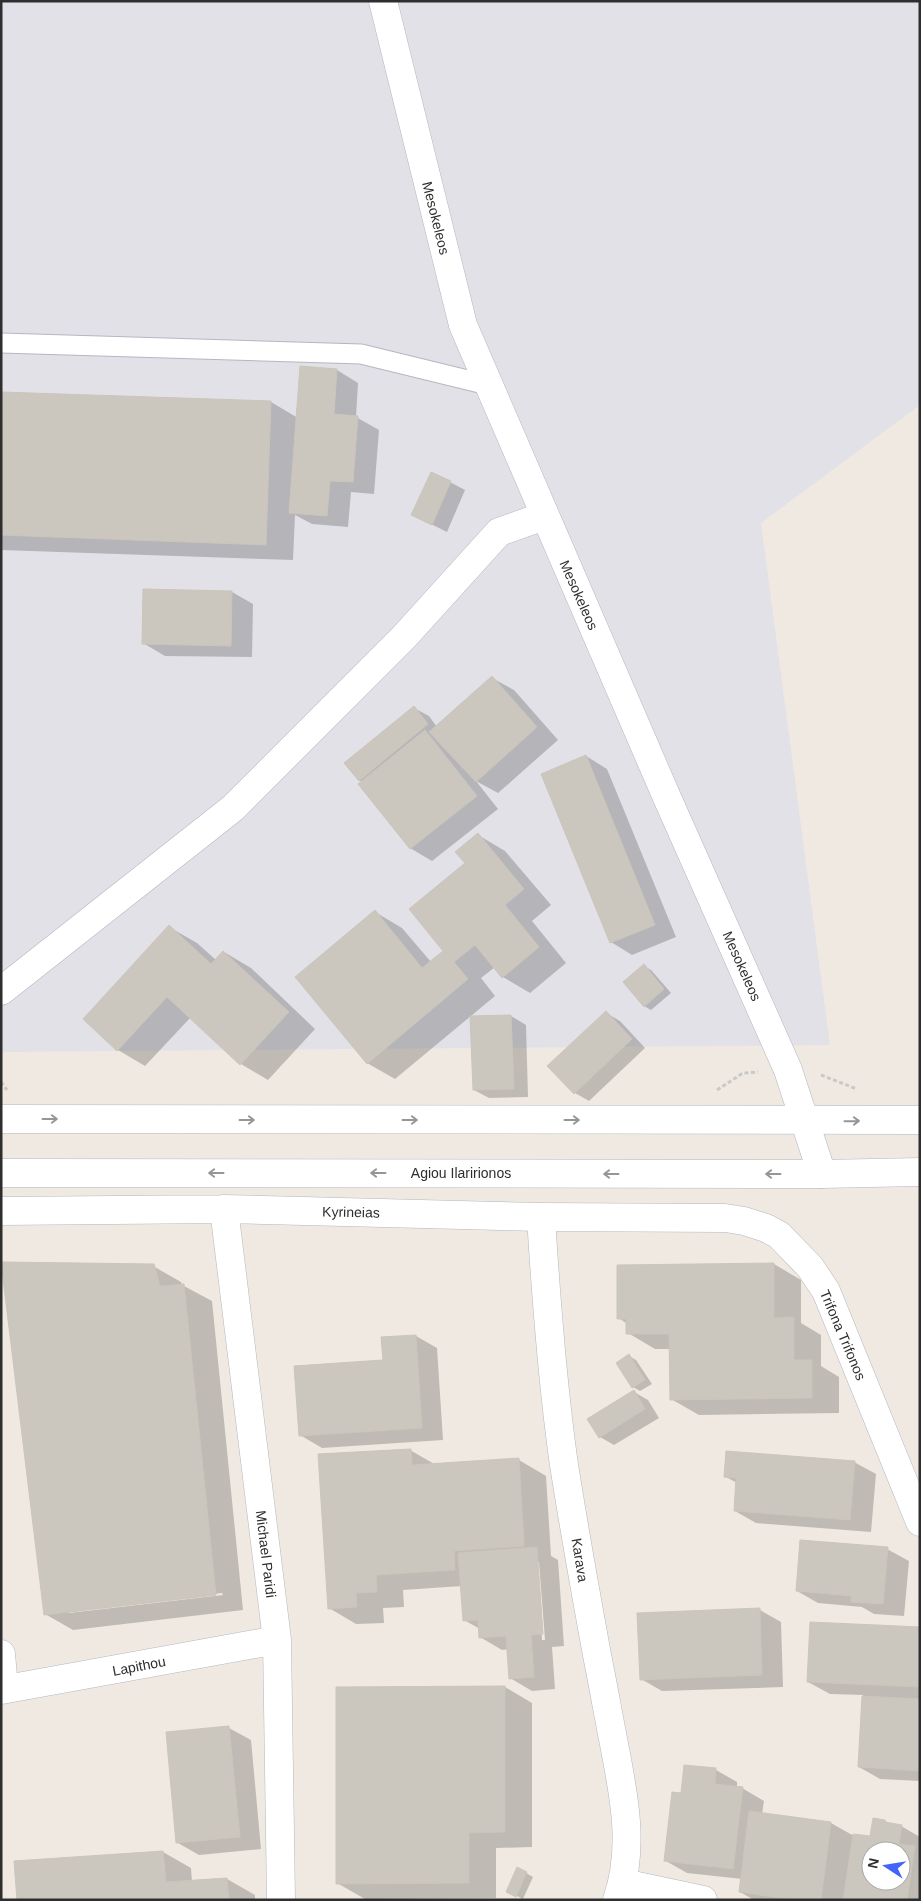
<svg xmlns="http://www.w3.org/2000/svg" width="921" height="1901" viewBox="0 0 921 1901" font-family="Helvetica,sans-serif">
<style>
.industrial{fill:#e3e1e8}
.shadow{fill:#0003;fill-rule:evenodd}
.building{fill:#cbc7bf;stroke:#cbc5ba;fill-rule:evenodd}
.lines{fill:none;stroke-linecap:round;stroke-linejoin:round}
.lane-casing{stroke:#b4b7c1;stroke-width:21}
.street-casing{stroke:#b4b7c1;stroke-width:29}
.secondary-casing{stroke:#b4b7c1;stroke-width:29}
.path{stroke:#c9c9c9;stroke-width:3;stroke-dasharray:4 2.5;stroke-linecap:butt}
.lane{stroke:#fff;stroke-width:19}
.street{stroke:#fff;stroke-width:28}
.secondary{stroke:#fff;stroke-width:28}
.oneway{stroke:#969696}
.labels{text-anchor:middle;stroke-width:4.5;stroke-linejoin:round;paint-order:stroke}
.street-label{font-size:14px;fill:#2e2e2e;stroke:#fff}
</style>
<rect width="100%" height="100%" fill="#efe9e1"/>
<path class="industrial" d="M1,1h919v404l-159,118 69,522 -829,7z"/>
<path class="shadow" d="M337,370l21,13 -2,34 23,13 -5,64 -23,-2 -3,35 -36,-3 -17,-9 -2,45 -292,-10v-157l270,9 27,16z
M450,482l15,8 -18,42 -34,-17z
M232,592l21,12 -1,53 -87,-1 -22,-13z
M492,678l22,12 44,50 -60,53 -22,-12 22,28 -66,52 -22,-13 -48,-66 -3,-2 55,-72 15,8 8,11z
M586,756l21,13 69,168 -44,18 -21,-13z
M478,835l27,16 46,54 -19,16 34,42 -36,30 -27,-16 -8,-10 -14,11 14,18 -100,83 -28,-16 8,-151 27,16 29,34 14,-11 21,-88z
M169,927l28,16 19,17 8,-8 27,16 64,61 -47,51 -27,-16 -50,-47 -46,49 -27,-16 -34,-31z
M644,966l7,4 20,23 -20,17 -7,-4z
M606,1013l14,8 25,27 -56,53 -14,-8z
M511,1016l15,9 2,72 -39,1 -15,-8 -3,-72z
M774,1264l27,16v43l20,12v31l18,11v36l-140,2 -28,-16v-50h-16l-27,-16 -1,-9 -8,-6z
M153,1266l28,16 1,3 30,16 31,309 -170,20 -28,-16zM222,1593l1,2 -154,18v-3z
M416,1336l21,12 6,92 -121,8 -22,-13z
M629,1356l7,4 16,24 -12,7 -7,-4z
M634,1392l14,8 11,18 -45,27 -14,-8z
M410,1450l26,15 83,-5 27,16 5,80 7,4 6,86 -12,1 3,42 -23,2 -22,-13 -2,-29 -6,1 -22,-13v-8l-16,-9 -2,-34 -59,4 1,17 -21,1 1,15 -28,1 -27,-16zM537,1562h2l6,78h-3z
M854,1462l22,12 -5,58 -115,-9 -21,-12 2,-28 -11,-6z
M887,1549l22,12 -5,55 -30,-2 -12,-7 -44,-4 -21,-12z
M760,1610l21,12 2,65 -121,4 -21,-12z
M920,1628v153l-40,-2 -21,-12 4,-72 -33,-1 -22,-12z
M505,1687l27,16v144l-36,1v50l-131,1 -28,-16z
M229,1728l22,12 10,109 -62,6 -21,-12z
M685,1766l31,4 21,12v6h5l22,13 -2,13 69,9 23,13 17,2 14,-17 6,4 10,1 19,11v63h-166l-14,-8 2,-13 -55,-6 -21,-12 16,-67zM871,1851h30v30h-30z
M163,1852l28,16 1,14 35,-3 28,16v5h-237l-3,-38z
M526,1873l7,4 -10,22 -8,-4z"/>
<path class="building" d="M300,366l37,3 -3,45 24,2 -5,66 -23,-1 -3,35 -38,-3z
M1,392l270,9 -5,144 -265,-10z
M431,472l20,9 -19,44 -21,-10z
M143,589l89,2 -1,55 -89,-2z
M492,676l45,51 -61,55 -47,-50z
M414,706l14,18 -69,57 -15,-18z
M425,730l52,66 -67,53 -52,-65z
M586,755l69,170 -45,18 -69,-169z
M478,833l46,56 -19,16 34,42 -37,31 -27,-33 -21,17 14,17 -101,85 -72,-87 80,-67 47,58 21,-17 -34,-42 56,-46 -10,-11z
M169,925l42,39 12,-13 66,61 -49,53 -73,-68 -50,54 -34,-32z
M644,964l20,25 -20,18 -21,-25z
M606,1011l26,28 -58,55 -27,-28z
M511,1015l3,74 -41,1 -3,-74z
M1,1262l153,2 6,22 24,-2 32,311 -172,20z
M774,1263v55l20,-1v43h18v38l-142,2 -1,-66h-43v-15h-9v-54z
M416,1335l6,93 -123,8 -5,-70 89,-6 -2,-23z
M629,1354l16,26 -13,8 -16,-25z
M634,1390l11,19 -46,29 -12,-19z
M411,1449l1,16 107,-7 5,88 -70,5 1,19 -79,5 1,17 -21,1 1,14 -29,2 -10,-155z
M726,1451l129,10 -5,59 -116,-9 2,-33 -12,-1z
M800,1540l88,7 -5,57 -32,-2v-6l-55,-5z
M537,1547l6,87 -12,1 3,42 -25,2 -3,-43 -27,2 -1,-18 -15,1 -5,-68z
M760,1608l2,67 -122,5 -3,-67z
M810,1622l110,5v60l-113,-5z
M505,1686v146l-36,1v50l-133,1v-197z
M862,1696l58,3v72l-62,-4z
M229,1726l11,111 -64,6 -10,-111z
M684,1765l32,3 -1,16 28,3 -10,82 -69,-8 8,-69 9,1z
M749,1811l82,11 -10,78h-28l-54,-8z
M873,1818l12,2v2l17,3 -3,19 16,2 -8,54h-64l10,-66 17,2zM871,1851h30v30h-30z
M163,1851l3,31 61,-4 2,22h-212l-3,-39z
M517,1867l10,5 -11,25 -10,-5z"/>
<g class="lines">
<g class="lane-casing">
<path id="lane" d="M1,343l360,11 127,31"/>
</g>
<g class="street-casing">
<path id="street" d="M383,1l80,324 202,468 123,277 34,104
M1,991l232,-183 171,-171 95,-105 45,-16
M224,1209l53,431 4,260
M1,1211l223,-2 317,8 184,1 19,3 22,7 13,7 31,32 16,24 94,231
M541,1217c5,81 11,161 22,241 10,66 22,131 34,197 6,29 11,59 17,89 10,51 21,105 3,156
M1,1654l3,34
M1,1690l276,-50
M623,1883l80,17"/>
</g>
<g class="secondary-casing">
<path id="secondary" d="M1,1119l919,1
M1,1173l821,1 98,-2"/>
</g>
<path class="path" d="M821,1075l36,14
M1,1082l6,8
M717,1090l26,-17 15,-1"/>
<use href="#lane" class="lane"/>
<use href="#street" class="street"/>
<use href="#secondary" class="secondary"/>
</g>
<defs><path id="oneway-shaft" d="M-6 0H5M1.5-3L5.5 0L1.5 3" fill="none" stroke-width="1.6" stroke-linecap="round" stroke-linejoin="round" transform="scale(1.25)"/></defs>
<g class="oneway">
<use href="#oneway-shaft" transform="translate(50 1119)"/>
<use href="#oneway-shaft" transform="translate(247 1120)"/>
<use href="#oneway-shaft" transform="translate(410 1120)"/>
<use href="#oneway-shaft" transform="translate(572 1120)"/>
<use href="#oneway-shaft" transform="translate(852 1121) rotate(-1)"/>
<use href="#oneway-shaft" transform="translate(216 1173) rotate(-180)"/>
<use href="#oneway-shaft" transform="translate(378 1173) rotate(-180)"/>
<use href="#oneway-shaft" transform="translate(611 1174) rotate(-180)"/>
<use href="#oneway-shaft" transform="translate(773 1174) rotate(-180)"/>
</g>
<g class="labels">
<g class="street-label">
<text transform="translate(436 218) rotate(76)" y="5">Mesokeleos</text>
<text transform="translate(579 595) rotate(66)" y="5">Mesokeleos</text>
<text transform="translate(742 966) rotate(66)" y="5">Mesokeleos</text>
<text x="461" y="1178">Agiou Ilaririonos</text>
<text transform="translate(351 1212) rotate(1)" y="5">Kyrineias</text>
<text transform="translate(843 1335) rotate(67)" y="5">Trifona Trifonos</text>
<text transform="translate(266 1554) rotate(83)" y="5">Michael Paridi</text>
<text transform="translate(580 1560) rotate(81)" y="5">Karava</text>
<text transform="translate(139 1666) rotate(-11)" y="5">Lapithou</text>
</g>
</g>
<rect width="921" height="1901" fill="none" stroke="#2e2e2e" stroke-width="5"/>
<g transform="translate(886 1866) rotate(282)"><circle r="24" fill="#ffffff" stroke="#ababab"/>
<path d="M0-4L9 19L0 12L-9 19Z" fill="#4264fb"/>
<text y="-8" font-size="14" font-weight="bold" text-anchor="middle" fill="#2e2e2e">N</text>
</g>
</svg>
